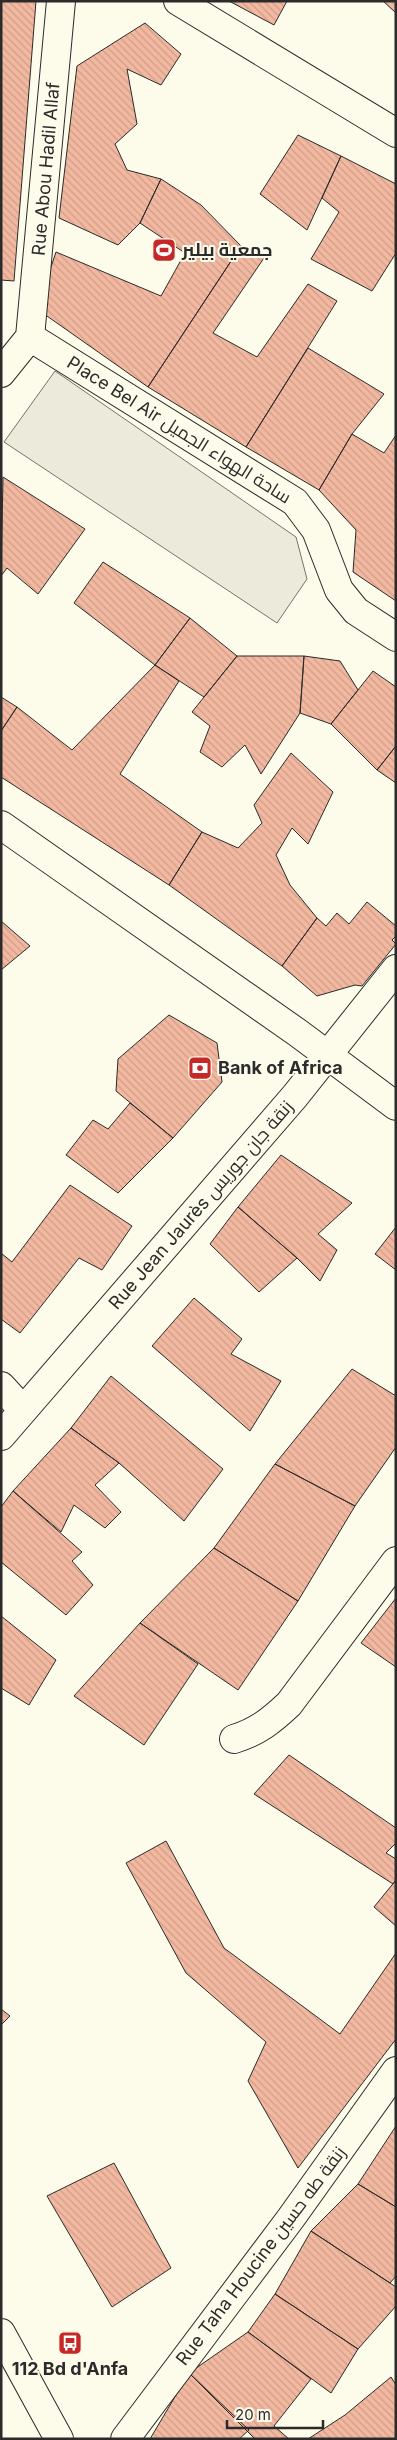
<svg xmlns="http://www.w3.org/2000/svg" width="397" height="2440" viewBox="0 0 397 2440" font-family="Inter,Cairo,sans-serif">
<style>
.parking{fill:#eceadb;stroke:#74746e}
.building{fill:url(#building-back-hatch);stroke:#2b2b2b}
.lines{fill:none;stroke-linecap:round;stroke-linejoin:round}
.minor-casing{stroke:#2b2b2b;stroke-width:30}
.tertiary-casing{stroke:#2b2b2b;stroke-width:30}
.primary-casing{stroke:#2b2b2b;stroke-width:30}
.minor{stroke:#fdfbea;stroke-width:28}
.tertiary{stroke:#fdfbea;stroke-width:28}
.primary{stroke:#fdfbea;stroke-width:28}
.labels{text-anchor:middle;stroke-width:4;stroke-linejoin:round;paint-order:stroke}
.street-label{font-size:18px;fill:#2b2b2b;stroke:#fdfbea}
.poi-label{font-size:18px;font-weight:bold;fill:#2b2b2b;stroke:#fdfbea;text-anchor:start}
</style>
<defs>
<pattern id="building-back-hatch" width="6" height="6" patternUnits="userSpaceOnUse" patternTransform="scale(1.25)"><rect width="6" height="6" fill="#f2b8a0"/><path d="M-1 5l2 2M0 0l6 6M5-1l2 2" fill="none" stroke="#d09e8a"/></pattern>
</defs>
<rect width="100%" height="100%" fill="#fdfbea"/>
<path class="parking" d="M55,371l241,166 11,42 -30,44 -273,-181z"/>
<path class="building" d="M1,1h35l-22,280 -13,-1z
M229,1h58l-13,24z
M383,1h13v12z
M145,23l36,31 -20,31 -34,-16 10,55 -22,20 12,26 34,9 -21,44 -22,22 -59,-27 18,-152z
M298,135l43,21 -34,74 -47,-36z
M341,156l55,28v69l-24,38 -61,-32 28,-47 -17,-14z
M161,179l40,26 40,41 -93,141 -111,-78 19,-57 105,44 24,-43 -45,-30z
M241,246l23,12 -51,75 44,24 51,-73 29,17 -91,146 -98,-60z
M308,348l76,46 -32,40 -33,56 -73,-43z
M352,434l32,19 12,-18v166l-43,-29 3,-42 -37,-40z
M3,477l82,52 -47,65 -31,-26 -6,8z
M103,562l87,56 -35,47 -81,-62z
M190,618l47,38 -33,41 -49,-32z
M237,656h67l-4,57 -39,61 -16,-29 -23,22 -22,-15 10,-26 -18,-14z
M304,656l36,5 18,29 -27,34 -31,-11z
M155,665l24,16 -59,93 82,58 -33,53 -168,-108v-46l16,-24 55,43z
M373,671l23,16v59l-19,24 -46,-46z
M1,697l16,10 -16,24z
M396,746v37l-19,-13z
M291,753l42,39 -25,52 -16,-16 -16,27 14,30 27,33 -35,48 -113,-81 33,-53 36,16 24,-25 -8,-18z
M367,902l29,24v10l-4,4 4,4 -34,42 -7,-1 -38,11 -35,-30 35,-48 9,8 11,-13 12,11z
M1,921l29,25 -29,24z
M169,1015l48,28 5,39 -49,56 -57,-47 2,-32z
M130,1103l43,35 -55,55 -52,-38 27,-35 15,9z
M281,1155l71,48 -34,31 19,16 -17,31 -23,-23 -59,-51z
M70,1185l62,41 -30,44 -23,-12 -59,75 -19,-14v-66l11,9z
M238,1207l59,51 -38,34 -49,-48z
M396,1227v43l-21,-16z
M194,1298l48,41 -11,15 50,27 -31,50 -98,-85z
M352,1369l44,27v51l-41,59 -80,-42z
M111,1376l112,93 -39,52 -65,-58 -48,-35z
M71,1428l48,35 -24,22 26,27 -16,16 -31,-23 -13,27 -48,-41z
M275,1464l80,42 -57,95 -84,-53z
M13,1491l69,61 -10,9 21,24 -27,30 -65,-53v-55z
M214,1548l84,53 -60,89 -98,-67z
M396,1598v69l-35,-24z
M1,1616l55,44 -27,45 -28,-17z
M140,1623l58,41 -54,81 -70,-49z
M289,1755l107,73v15l-10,10 10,6v21l-3,4 -139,-90z
M166,1841l58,107 116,86 56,-81v86l-98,129 -50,-87 18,-39 -80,-69 -60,-110z
M396,1880v46l-22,-19z
M1,2009l9,7 -9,9z
M396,2126v81l-38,-23z
M114,2163l57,105 -59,39 -65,-111z
M358,2184l38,23v69l-6,7 -79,-52z
M311,2231l85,56v19l-38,43 -83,-55z
M275,2294l83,55 -27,44 -83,-61z
M248,2332l63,47 -37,47 15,13h-34l-66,-66z
M189,2373l60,57 -10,9h-89z
M391,2377l5,8v54h-88l37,-24z"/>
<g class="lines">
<g class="minor-casing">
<path id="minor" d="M178,1l218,132
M30,337l265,165 21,28 23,60 17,21 40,26
M30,337l31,-336
M1,373l29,-36
M1,1386l22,24
M1,1436l294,-340 101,-127
M234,1739c23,-7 37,-18 55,-35l107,-143
M125,2439l166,-221 105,-147"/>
</g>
<g class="tertiary-casing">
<path id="tertiary" d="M1,825l297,208 98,73"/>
</g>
<g class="primary-casing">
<path id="primary" d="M1,2333l58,106"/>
</g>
<use href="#minor" class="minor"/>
<use href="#tertiary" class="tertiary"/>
<use href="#primary" class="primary"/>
</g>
<defs>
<g id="stadium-square" transform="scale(1.25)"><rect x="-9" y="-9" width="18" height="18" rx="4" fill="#c62828" stroke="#fdfbea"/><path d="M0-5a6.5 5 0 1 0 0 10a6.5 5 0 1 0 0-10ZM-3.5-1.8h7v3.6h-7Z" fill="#fff"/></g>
<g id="bank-square" transform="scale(1.25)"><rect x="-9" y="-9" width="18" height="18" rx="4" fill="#c62828" stroke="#fdfbea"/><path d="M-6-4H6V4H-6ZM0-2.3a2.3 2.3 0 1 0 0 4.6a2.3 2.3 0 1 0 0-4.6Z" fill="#fff"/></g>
<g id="bus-square" transform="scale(1.25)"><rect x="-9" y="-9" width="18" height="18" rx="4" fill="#c62828" stroke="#fdfbea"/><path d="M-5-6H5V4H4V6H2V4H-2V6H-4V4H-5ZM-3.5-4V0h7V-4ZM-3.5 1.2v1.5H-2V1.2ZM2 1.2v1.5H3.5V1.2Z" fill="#fff"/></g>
</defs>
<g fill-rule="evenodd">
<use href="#stadium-square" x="164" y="250"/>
<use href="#bank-square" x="200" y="1068"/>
<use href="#bus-square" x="70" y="2343"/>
</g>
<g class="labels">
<g class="street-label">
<text transform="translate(46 169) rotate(-85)" y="6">Rue Abou Hadil Allaf</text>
<text transform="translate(179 430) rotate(32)" y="6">Place Bel Air ساحة الهواء الجميل</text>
<text transform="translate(201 1205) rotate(-49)" y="6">Rue Jean Jaurès زنقة جان جوريس</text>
<text transform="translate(261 2256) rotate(-53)" y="6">Rue Taha Houcine زنقة طه حسين</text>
</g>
<g class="poi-label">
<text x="182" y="256">جمعية بيلير</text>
<text x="218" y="1074">Bank of Africa</text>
<text x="70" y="2375" text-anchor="middle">112 Bd d'Anfa</text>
</g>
</g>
<rect width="397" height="2440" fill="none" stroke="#2b2b2b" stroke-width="5"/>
<path d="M227 2420v8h96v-8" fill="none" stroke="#2b2b2b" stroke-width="2.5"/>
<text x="235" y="2420" font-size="15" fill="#2b2b2b" stroke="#fdfbea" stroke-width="4" paint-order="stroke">20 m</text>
</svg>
